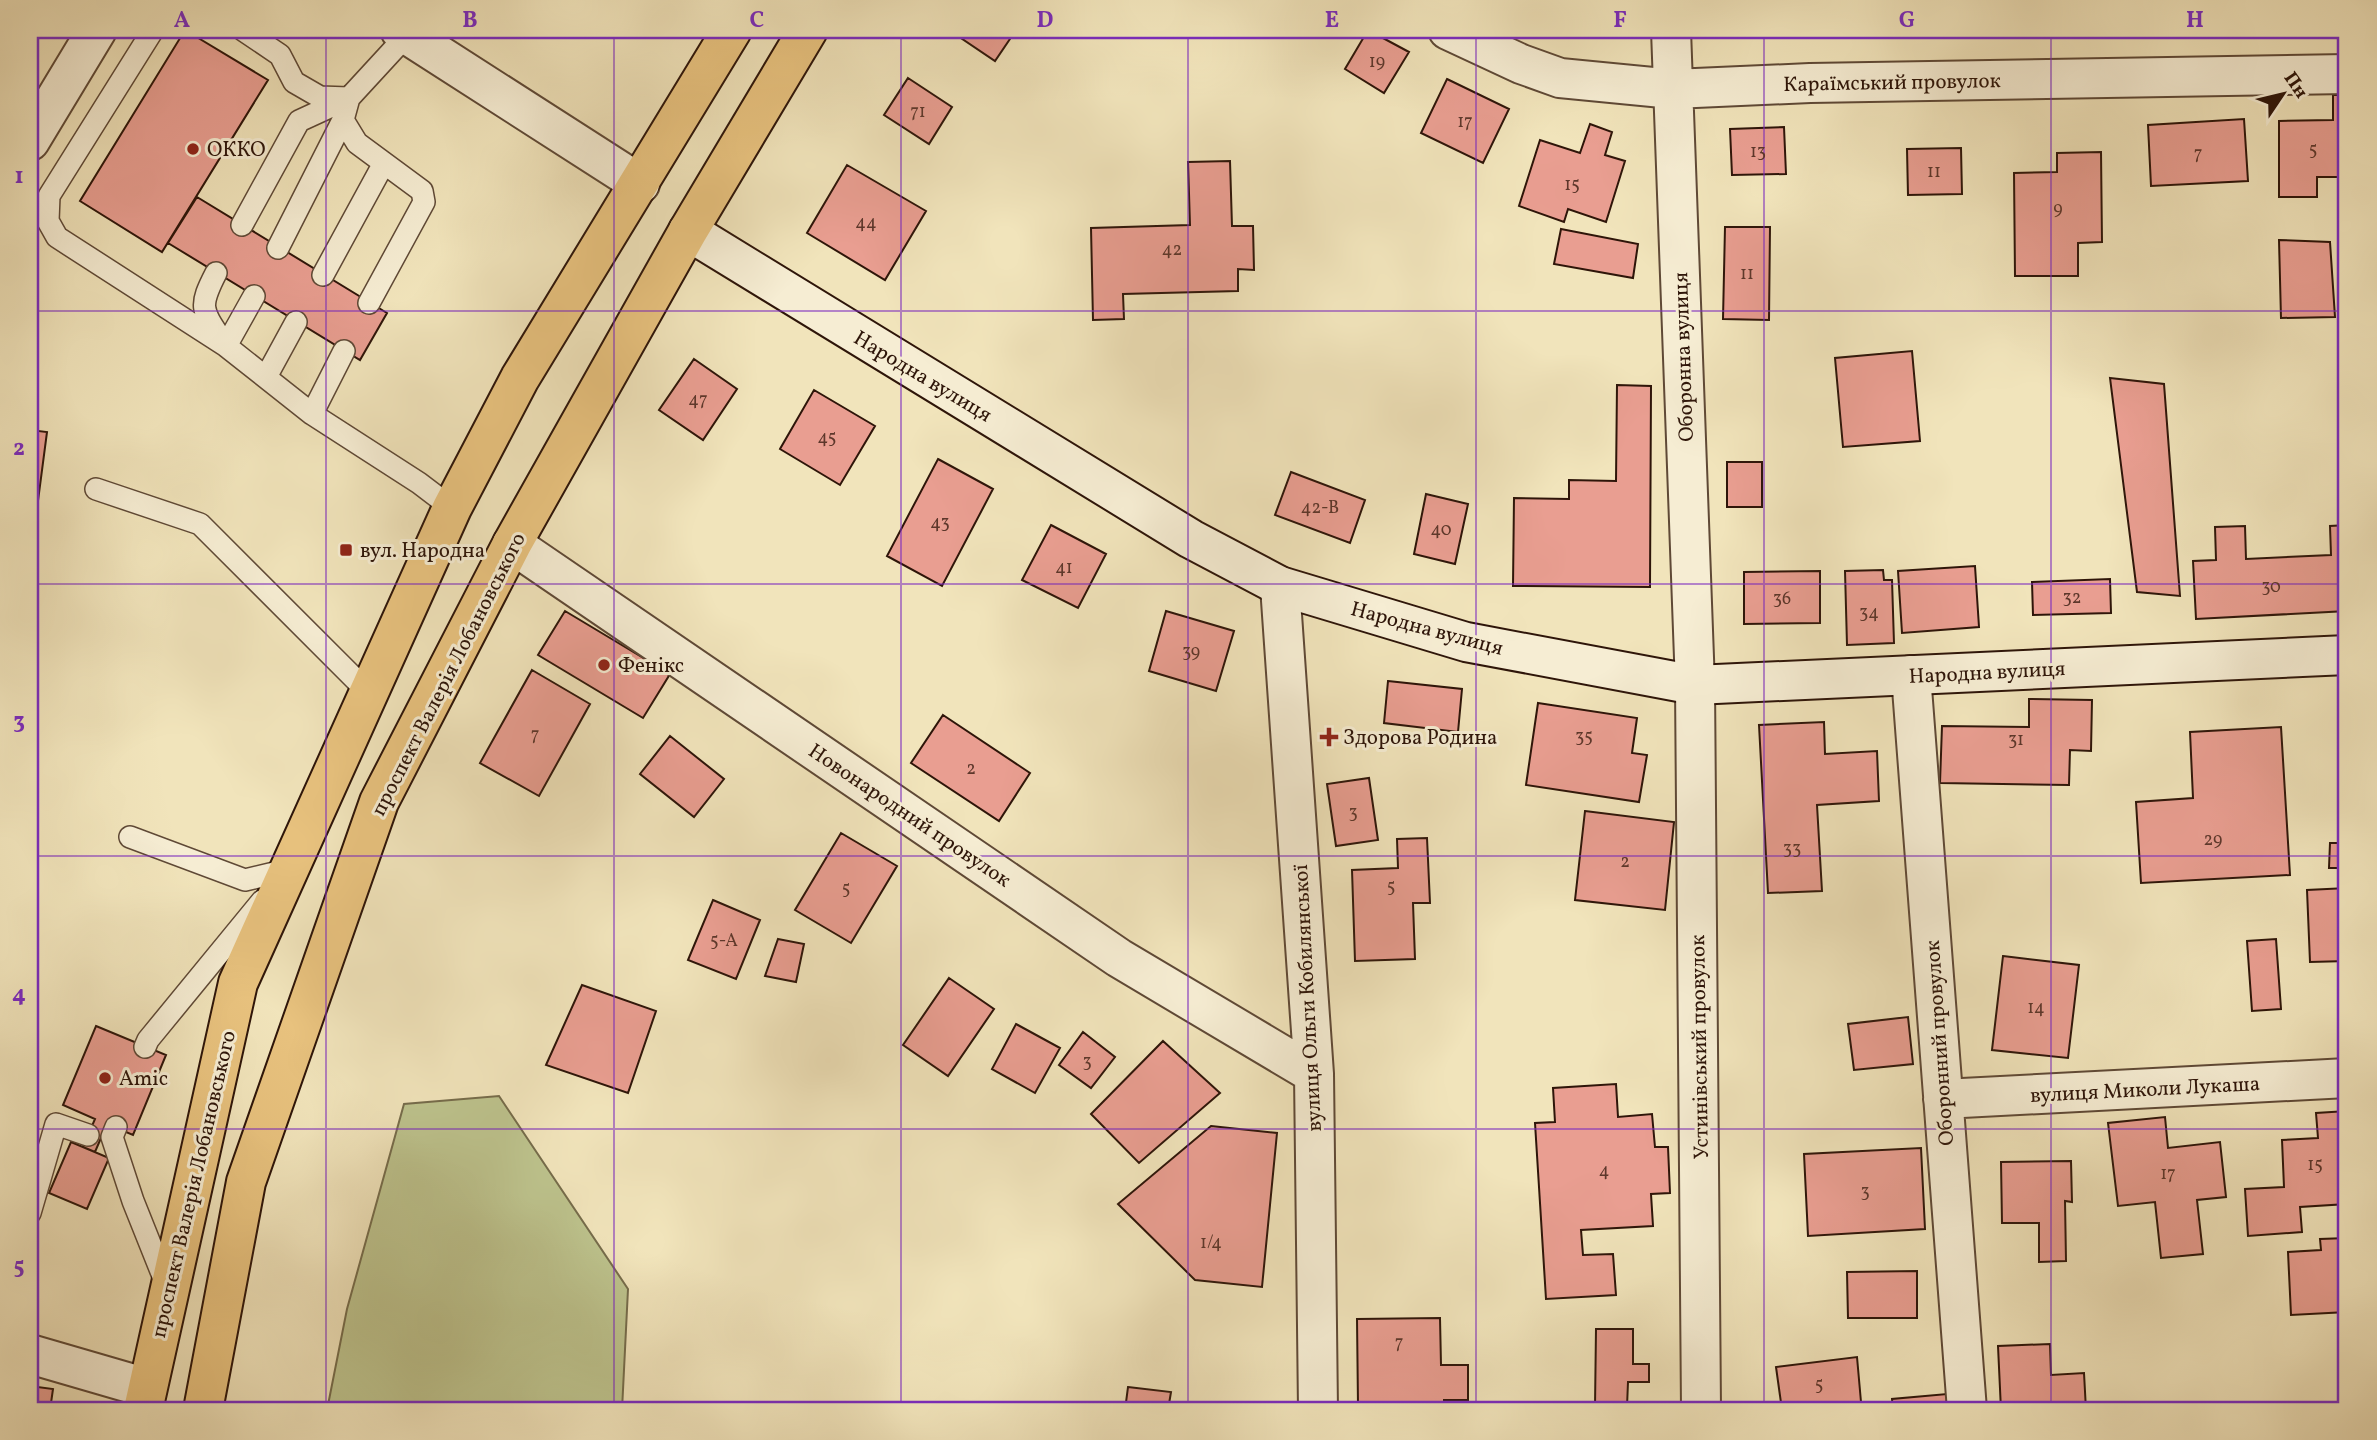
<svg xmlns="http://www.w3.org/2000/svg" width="2377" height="1440" viewBox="0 0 2377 1440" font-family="Vollkorn,serif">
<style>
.green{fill:#bdc38d;stroke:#766c4b;stroke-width:2}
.building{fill:#e99e91;stroke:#2e1509;stroke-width:2}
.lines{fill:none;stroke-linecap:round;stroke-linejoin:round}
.lane-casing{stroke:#5f4936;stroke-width:24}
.street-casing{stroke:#5f4936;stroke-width:42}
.secondary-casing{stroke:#2e1509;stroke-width:42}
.primary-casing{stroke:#2e1509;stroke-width:42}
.lane{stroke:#f6edd3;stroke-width:21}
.street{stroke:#f6edd3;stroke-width:38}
.secondary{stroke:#f6edd3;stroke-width:38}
.primary{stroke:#e8c27e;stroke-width:38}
.grid{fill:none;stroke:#7b2cbf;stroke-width:2;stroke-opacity:0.55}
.poi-dot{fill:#8f2418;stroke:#f6edd3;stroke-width:2.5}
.labels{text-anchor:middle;stroke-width:6;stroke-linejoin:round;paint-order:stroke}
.number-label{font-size:18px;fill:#5d372b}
.street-label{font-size:21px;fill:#2e1509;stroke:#f6edd3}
.poi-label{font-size:21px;fill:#2e1509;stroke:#f6edd3;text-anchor:start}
.neatline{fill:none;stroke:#7b2cbf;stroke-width:2.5}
.grid-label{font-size:23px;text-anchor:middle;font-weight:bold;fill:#7b2cbf}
</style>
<rect width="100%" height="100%" fill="#f1e4bb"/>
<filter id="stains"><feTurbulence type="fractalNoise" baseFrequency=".00286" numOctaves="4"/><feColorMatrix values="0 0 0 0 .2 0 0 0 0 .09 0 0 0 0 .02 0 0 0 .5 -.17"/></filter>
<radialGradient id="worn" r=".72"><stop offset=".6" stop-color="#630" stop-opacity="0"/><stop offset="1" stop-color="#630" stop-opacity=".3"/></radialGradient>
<path class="green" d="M499,1096l129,193 -6,121h-295l20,-101 57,-205z"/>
<path class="building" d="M185,30l83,50 -106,172 -82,-51z
M949,30h67l-21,31z
M1368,30l41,22 -25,41 -39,-24z
M1714,30h110v4l-110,4z
M908,78l44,29 -23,37 -45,-29z
M1447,79l62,30 -26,54 -62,-30z
M2333,95h14v82h-30v20h-38v-76l54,-1z
M2244,119l4,62 -97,5 -3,-61z
M1590,124l22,8 -7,23 20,6 -19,61 -38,-13 -4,13 -45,-16 21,-66 40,13z
M1784,127l2,47 -54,1 -2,-46z
M1961,148l1,46 -54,1 -1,-46z
M2101,152l1,90 -24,1v33h-63l-1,-103 43,-1v-19z
M1230,161l2,65h21l1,44 -16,-1v22l-115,3 1,25 -31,1 -2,-92 99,-3 -2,-63z
M847,165l79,46 -41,69 -78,-47z
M197,197l190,116 -27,47 -192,-117z
M1725,227h45l-1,93 -46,-1z
M1561,229l77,15 -5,34 -79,-14z
M2279,240l51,2 5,75 -54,1z
M1912,351l8,90 -77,6 -8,-89z
M694,359l43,30 -34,51 -44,-30z
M2110,378l54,6 16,212 -43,-4z
M1617,385l34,1 -1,201 -137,-1 1,-88 55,1v-19l47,1z
M814,390l61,36 -35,59 -60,-36z
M30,430l17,2 -17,130z
M938,459l55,30 -51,97 -55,-30z
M1727,462h35v45h-35z
M1291,472l74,28 -15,43 -75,-28z
M1426,494l42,10 -13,60 -41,-10z
M1051,525l55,29 -28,54 -56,-28z
M2347,525v86l-151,8 -3,-58 23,-1 -1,-33 30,-1 1,33 85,-4 -1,-29z
M1975,566l4,61 -77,6 -4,-62z
M1883,570l1,10h8l2,63 -47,2 -2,-74z
M1820,571v52l-76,1v-52z
M2110,579l1,34 -78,2 -1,-33z
M565,611l105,63 -27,44 -105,-63z
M1166,611l68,20 -18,60 -67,-20z
M532,670l58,34 -51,92 -59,-33z
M2338,680h9v46h-9z
M1388,681l74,8 -4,43 -74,-9z
M2029,699l63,1 -1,51 -21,-1 -1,35 -129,-2 2,-57 87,1z
M1538,703l99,15 -5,35 15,2 -8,47 -113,-17z
M943,715l87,58 -31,48 -88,-58z
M1824,722l1,32 52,-3 2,50 -62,4 5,86 -54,2 -9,-168z
M2281,727l9,148 -149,8 -5,-81 57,-4 -3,-66z
M670,736l54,43 -30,38 -54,-43z
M1369,778l9,62 -42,6 -9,-62z
M1585,811l89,11 -9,88 -90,-10z
M841,833l56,33 -46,77 -56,-33z
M1427,838l3,65h-17l2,56 -60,2 -3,-91 46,-2 -1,-29z
M2330,843h17v25h-18z
M2347,888v73l-37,1 -3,-72z
M713,900l47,20 -24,59 -48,-19z
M778,939l26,5 -8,38 -31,-6z
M2276,939l5,70 -29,2 -5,-70z
M2003,956l76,9 -11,93 -76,-8z
M949,978l45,31 -46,67 -45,-31z
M582,985l74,26 -28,82 -82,-28z
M1908,1017l5,47 -59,6 -6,-46z
M1016,1024l44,24 -25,45 -43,-24z
M96,1026l70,29 -33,80 -26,-11 -12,28 -12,-5 12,-28 -32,-14z
M1083,1032l32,25 -24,31 -32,-23z
M1163,1041l57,52 -81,70 -48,-49z
M1616,1084l2,33 34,-3 3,33h13l2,46 -19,1 2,32 -72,4 2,25 30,-1 3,41 -70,4 -11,-176 20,-1 -2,-34z
M2347,1111v93l-47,3 2,25 -54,4 -3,-47 39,-2 -2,-47 36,-2 -2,-25z
M2165,1117l3,31 52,-6 6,55 -29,3 6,54 -42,4 -6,-56 -37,4 -10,-83z
M1211,1126l66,7 -15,154 -67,-7 -77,-76z
M71,1142l38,16 -22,51 -38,-16z
M1921,1148l4,81 -117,7 -4,-82z
M2071,1161l1,41 -7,-1 1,60 -27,1v-39h-37l-1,-61z
M2347,1238v74l-56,3 -3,-63 33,-2 -1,-11z
M1917,1271v47h-69l-1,-46z
M1440,1318l1,47h27v35h-24v10h-38v-5h-48l-1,-86z
M1596,1329h37v35h16v18h-21l-1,25h-32z
M2050,1344l1,31 33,-2 2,37h-85l-3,-64z
M1857,1357l4,45 -79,8 -6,-43z
M30,1386l23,3 -3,21h-20z
M1128,1387l43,5 -3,18h-43z
M1947,1394l2,16h-56l-1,-11z"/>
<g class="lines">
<g class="lane-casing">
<path id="lane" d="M153,30l-104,166 -1,25 9,16 169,109 86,68 107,69 33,25
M243,30l37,25 14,27 26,15 29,1 -6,22 14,23 65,48 2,11 -55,101
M242,225l57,-104 50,-23 58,-63
M278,248l65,-128
M216,273c-17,33 -15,36 5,66
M323,275l61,-112
M226,346l28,-50
M266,377l30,-55
M312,414l32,-63
M96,489l104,35 167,167
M130,837l115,43 42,-10
M145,1047l3,-7 114,-139
M116,1127l-4,10 21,64 34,85
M30,1213l26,-89 32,11"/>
</g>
<g class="street-casing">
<path id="street" d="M400,30l240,154
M1448,30l73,34 39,14 113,11 137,-6 537,-9
M1671,30l24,655 6,725
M30,141l67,-111
M512,544l607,414 195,116
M1280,586l34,488 4,336
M1911,675l56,735
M1943,1099l404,-21
M30,1354l117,34"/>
</g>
<g class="secondary-casing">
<path id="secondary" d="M688,231l503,308 89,47 186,56 229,43 652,-30"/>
</g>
<g class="primary-casing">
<path id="primary" d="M143,1410l95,-427 214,-475 68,-130 212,-348
M203,1410l43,-228 133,-380 133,-258 176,-313 120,-201"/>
</g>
<use href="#lane" class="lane"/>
<use href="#street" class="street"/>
<use href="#secondary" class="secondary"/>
<use href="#primary" class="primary"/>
</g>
<path class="grid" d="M326,30v1380M614,30v1380M901,30v1380M1188,30v1380M1476,30v1380M1764,30v1380M2051,30v1380M30,311h2317M30,584h2317M30,856h2317M30,1129h2317"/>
<g class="poi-dot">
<circle cx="193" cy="149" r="7"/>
<rect x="339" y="543" width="14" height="14" rx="3.5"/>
<circle cx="604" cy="665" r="7"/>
<path d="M1325.5 726.5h7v7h7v7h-7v7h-7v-7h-7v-7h7z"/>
<circle cx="105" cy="1078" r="7"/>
</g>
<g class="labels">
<g class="number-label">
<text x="1377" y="67">19</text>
<text x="918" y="117">71</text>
<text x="1465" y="127">17</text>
<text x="2313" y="155">5</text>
<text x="1758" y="157">13</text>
<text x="2198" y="159">7</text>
<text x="1934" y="177">11</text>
<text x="1572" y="190">15</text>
<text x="2058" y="214">9</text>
<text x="866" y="228">44</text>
<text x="1172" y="255">42</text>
<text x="1747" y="279">11</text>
<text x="698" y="405">47</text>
<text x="827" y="443">45</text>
<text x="1320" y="513">42-В</text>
<text x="940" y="528">43</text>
<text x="1441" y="535">40</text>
<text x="1064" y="573">41</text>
<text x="2271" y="592">30</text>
<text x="2072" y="603">32</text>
<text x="1782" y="604">36</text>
<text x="1869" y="618">34</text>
<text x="1191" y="657">39</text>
<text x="535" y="740">7</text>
<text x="1584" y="742">35</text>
<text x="2016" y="745">31</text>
<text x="971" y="774">2</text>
<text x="1353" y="818">3</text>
<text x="2213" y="845">29</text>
<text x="1792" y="854">33</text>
<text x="1625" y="867">2</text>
<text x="1391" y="892">5</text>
<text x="846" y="894">5</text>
<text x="724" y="946">5-А</text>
<text x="2036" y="1013">14</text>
<text x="1087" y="1067">3</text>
<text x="2315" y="1170">15</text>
<text x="1604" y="1176">4</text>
<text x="2168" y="1179">17</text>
<text x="1865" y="1197">3</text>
<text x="1211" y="1248">1/4</text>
<text x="1399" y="1348">7</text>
<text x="1819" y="1390">5</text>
</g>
<g class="street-label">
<text transform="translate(1892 82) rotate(-1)" y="7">Караїмський провулок</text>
<text transform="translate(1683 357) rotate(-92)" y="7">Оборонна вулиця</text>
<text transform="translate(923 376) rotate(31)" y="7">Народна вулиця</text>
<text transform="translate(1427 628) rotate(15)" y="7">Народна вулиця</text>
<text transform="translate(1987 672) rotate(-3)" y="7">Народна вулиця</text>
<text transform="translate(448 674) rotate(-63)" y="7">проспект Валерія Лобановського</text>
<text transform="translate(910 815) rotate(34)" y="7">Новонародний провулок</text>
<text transform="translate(1307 998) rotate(-93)" y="7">вулиця Ольги Кобилянської</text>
<text transform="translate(1939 1043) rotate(-94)" y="7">Оборонний провулок</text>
<text transform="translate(1699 1047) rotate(-91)" y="7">Устинівський провулок</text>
<text transform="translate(2145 1089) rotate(-3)" y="7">вулиця Миколи Лукаша</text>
<text transform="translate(193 1184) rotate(-77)" y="7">проспект Валерія Лобановського</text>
</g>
<g class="poi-label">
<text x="207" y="156">ОККО</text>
<text x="360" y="557">вул. Народна</text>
<text x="618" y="672">Фенікс</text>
<text x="1343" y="744">Здорова Родина</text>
<text x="119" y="1085">Amic</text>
</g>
</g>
<rect width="2377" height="1440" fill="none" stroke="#f1e4bb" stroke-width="77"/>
<g transform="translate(2283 94) rotate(55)" stroke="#f6edd3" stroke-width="5" paint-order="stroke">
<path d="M0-5L12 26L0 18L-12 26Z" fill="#2e1509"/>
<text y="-10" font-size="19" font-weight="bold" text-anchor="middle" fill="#2e1509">Пн</text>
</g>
<rect x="38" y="38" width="2300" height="1364" class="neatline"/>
<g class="grid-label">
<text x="182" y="27">A</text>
<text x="470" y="27">B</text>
<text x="757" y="27">C</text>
<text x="1045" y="27">D</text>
<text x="1332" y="27">E</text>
<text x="1620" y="27">F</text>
<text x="1907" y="27">G</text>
<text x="2195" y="27">H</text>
<text x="19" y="183">1</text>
<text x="19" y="455">2</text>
<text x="19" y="728">3</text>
<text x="19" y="1001">4</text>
<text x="19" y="1273">5</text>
</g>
<rect width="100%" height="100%" filter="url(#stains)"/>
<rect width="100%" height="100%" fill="url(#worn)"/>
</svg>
